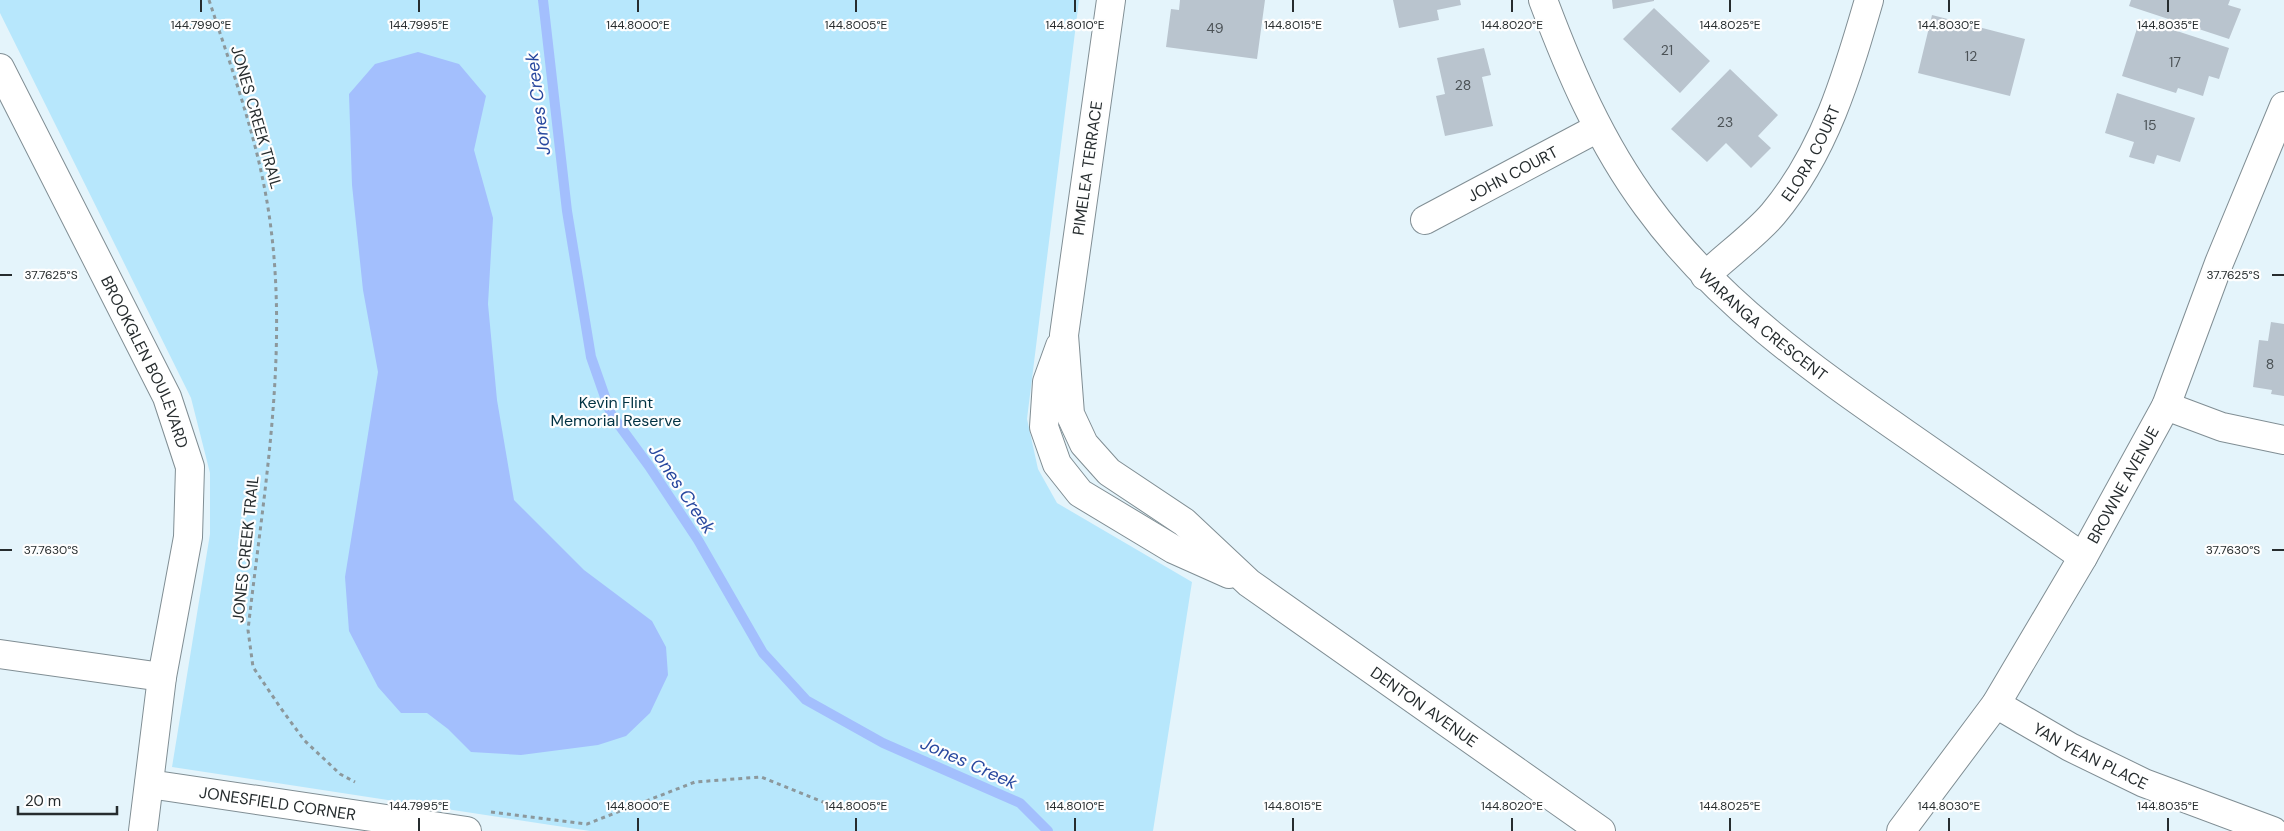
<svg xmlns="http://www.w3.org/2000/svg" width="2284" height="831" viewBox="0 0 2284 831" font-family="'DM Sans',sans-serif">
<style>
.green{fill:#b7e7fc}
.water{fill:#a3bffd}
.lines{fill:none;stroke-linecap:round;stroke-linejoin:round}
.stream{stroke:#a3bffd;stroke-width:10}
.building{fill:#b9c4ce}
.street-casing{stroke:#808e94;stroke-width:30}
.secondary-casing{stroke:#808e94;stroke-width:30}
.path{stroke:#8c989c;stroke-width:3;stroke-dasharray:4 4;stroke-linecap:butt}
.street{stroke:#fff;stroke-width:28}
.secondary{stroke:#fff;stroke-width:28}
.ticks{fill:none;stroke:#262c2e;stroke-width:2}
.labels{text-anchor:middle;stroke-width:4.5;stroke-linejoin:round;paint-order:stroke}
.number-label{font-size:14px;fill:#4b5256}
.street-label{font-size:16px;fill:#262c2e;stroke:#fefefe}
.park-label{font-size:16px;fill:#003243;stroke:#fefefe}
.water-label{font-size:18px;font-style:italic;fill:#28489f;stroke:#fefefe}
.ticks-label{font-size:12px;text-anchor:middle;fill:#262c2e;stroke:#fefefe;stroke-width:4.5;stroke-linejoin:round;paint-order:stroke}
</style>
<rect width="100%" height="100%" fill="#e4f4fb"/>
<path class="green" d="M0,0h1079l-52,419 11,50 19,34 135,79 -39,249h-563l-418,-64 38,-233v-61l-19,-75 -191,-385z"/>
<path class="water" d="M418,52l41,12 27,32 -12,54 19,68 -5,86 9,96 17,100 70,70 68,51 14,26 2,28 -18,38 -24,23 -28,9 -77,10 -50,-3 -23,-23 -21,-16h-26l-23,-26 -29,-56 -4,-54 33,-205 -15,-82 -11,-105 -3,-91 26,-30z"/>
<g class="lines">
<path class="stream" d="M543,0l24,211 24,146 20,57 38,52 49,74 65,113 43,47 77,43 137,60 28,28"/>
</g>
<path class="building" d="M1180,0h85l-8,59 -91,-12 5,-38 8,1z
M1393,0h67l1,5 -24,5 2,10 -40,8z
M1612,0h42v1l-41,8z
M2131,0h99l-2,5 13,4 -12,30 -100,-33z
M1654,8l56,53 -30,32 -57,-54z
M1932,15l93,24 -15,57 -92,-23z
M2140,19l89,29 -10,31 -10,-3 -6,20 -25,-8 -2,5 -54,-17z
M1484,48l7,27 -9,2 11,49 -48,10 -9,-40 9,-2 -8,-36z
M1730,69l48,46 -20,21 13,12 -20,20 -25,-25 -19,19 -36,-33z
M2117,93l78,25 -15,44 -23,-7 -3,9 -25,-7 5,-15 -29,-9z
M2271,322l13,2v72l-13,-2 1,-4 -19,-3 6,-47 9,1z"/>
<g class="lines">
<g class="street-casing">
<g id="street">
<path id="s1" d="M1543,0c27,72 58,144 104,206 69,95 164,162 259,228 59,41 118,82 177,123"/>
<path id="s2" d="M0,68l167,329 23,70 -2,70 -26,140 -19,154"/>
<path id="s3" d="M1425,220l173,-92"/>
<path id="s4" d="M1705,276c20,-19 51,-42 68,-62 52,-62 74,-138 96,-214"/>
<path d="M2166,406l56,21 62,13"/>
<path d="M0,654l162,23"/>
<path id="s5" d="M1996,704l74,43 74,36 129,48"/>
<path id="s6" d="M149,784l318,47"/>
<path id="s7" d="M1901,831l95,-127 87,-147 83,-151 53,-143 65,-157"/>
</g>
</g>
<g class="secondary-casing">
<g id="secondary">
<path id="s8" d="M1111,0l-47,335 6,79 14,30 25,28 75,50 65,61 352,248"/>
<path d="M1060,346l-13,36 -3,45 13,37 23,29 93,56 56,25"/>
</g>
</g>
<path class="path" d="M209,0c21,64 45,129 57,196 26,144 -2,291 -18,434l5,37 27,40 24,33 36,34 15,8
M491,812l96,12 108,-42 66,-5 72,29"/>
<use href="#street" class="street"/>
<use href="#secondary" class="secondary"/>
</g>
<path class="ticks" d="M201,0v12M419,0v12M638,0v12M856,0v12M1075,0v12M1293,0v12M1512,0v12M1730,0v12M1949,0v12M2168,0v12M0,275h12M2272,275h12M0,550h12M2272,550h12M419,818v13M638,818v13M856,818v13M1075,818v13M1293,818v13M1512,818v13M1730,818v13M1949,818v13M2168,818v13"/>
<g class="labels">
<g class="number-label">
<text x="1215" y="33">49</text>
<text x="1667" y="55">21</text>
<text x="1971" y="61">12</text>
<text x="2175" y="67">17</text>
<text x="1463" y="90">28</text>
<text x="1725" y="127">23</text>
<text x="2150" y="130">15</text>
<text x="2270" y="369">8</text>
</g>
<g class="street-label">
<text transform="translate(257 117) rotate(74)" y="6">JONES CREEK TRAIL</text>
<text dy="6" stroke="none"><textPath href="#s4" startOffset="164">ELORA COURT</textPath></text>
<text transform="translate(1087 168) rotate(-82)" y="6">PIMELEA TERRACE</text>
<text dy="6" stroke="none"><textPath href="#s3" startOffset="99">JOHN COURT</textPath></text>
<text dy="6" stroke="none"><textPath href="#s1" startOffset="398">WARANGA CRESCENT</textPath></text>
<text dy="6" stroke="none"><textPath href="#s2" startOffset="328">BROOKGLEN BOULEVARD</textPath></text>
<text dy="6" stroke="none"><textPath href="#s7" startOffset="412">BROWNE AVENUE</textPath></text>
<text transform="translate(245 549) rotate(-84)" y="6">JONES CREEK TRAIL</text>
<text dy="6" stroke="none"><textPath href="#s8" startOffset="882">DENTON AVENUE</textPath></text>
<text dy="6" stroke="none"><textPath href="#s5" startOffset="108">YAN YEAN PLACE</textPath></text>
<text dy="6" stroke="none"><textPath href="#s6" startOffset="130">JONESFIELD CORNER</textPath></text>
</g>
<g class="park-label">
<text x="616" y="408">Kevin Flint<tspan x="616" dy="18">Memorial Reserve</tspan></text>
</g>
<g class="water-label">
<text transform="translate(538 104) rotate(-97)" y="6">Jones Creek</text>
<text transform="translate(682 489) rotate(56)" y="6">Jones Creek</text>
<text transform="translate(969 763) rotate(24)" y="6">Jones Creek</text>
</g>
</g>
<g class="ticks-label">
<text x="201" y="29">144.7990°E</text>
<text x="419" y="29">144.7995°E</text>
<text x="638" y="29">144.8000°E</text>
<text x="856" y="29">144.8005°E</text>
<text x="1075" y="29">144.8010°E</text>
<text x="1293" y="29">144.8015°E</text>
<text x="1512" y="29">144.8020°E</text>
<text x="1730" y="29">144.8025°E</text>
<text x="1949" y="29">144.8030°E</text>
<text x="2168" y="29">144.8035°E</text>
<text x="51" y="279">37.7625°S</text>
<text x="2233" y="279">37.7625°S</text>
<text x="51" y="554">37.7630°S</text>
<text x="2233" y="554">37.7630°S</text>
<text x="419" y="810">144.7995°E</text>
<text x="638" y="810">144.8000°E</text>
<text x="856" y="810">144.8005°E</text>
<text x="1075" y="810">144.8010°E</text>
<text x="1293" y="810">144.8015°E</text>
<text x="1512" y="810">144.8020°E</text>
<text x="1730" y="810">144.8025°E</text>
<text x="1949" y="810">144.8030°E</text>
<text x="2168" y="810">144.8035°E</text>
</g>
<path d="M18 806v8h99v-8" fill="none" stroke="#262c2e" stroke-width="2.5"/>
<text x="25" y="806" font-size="15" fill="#262c2e" stroke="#fefefe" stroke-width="4" paint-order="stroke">20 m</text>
</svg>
